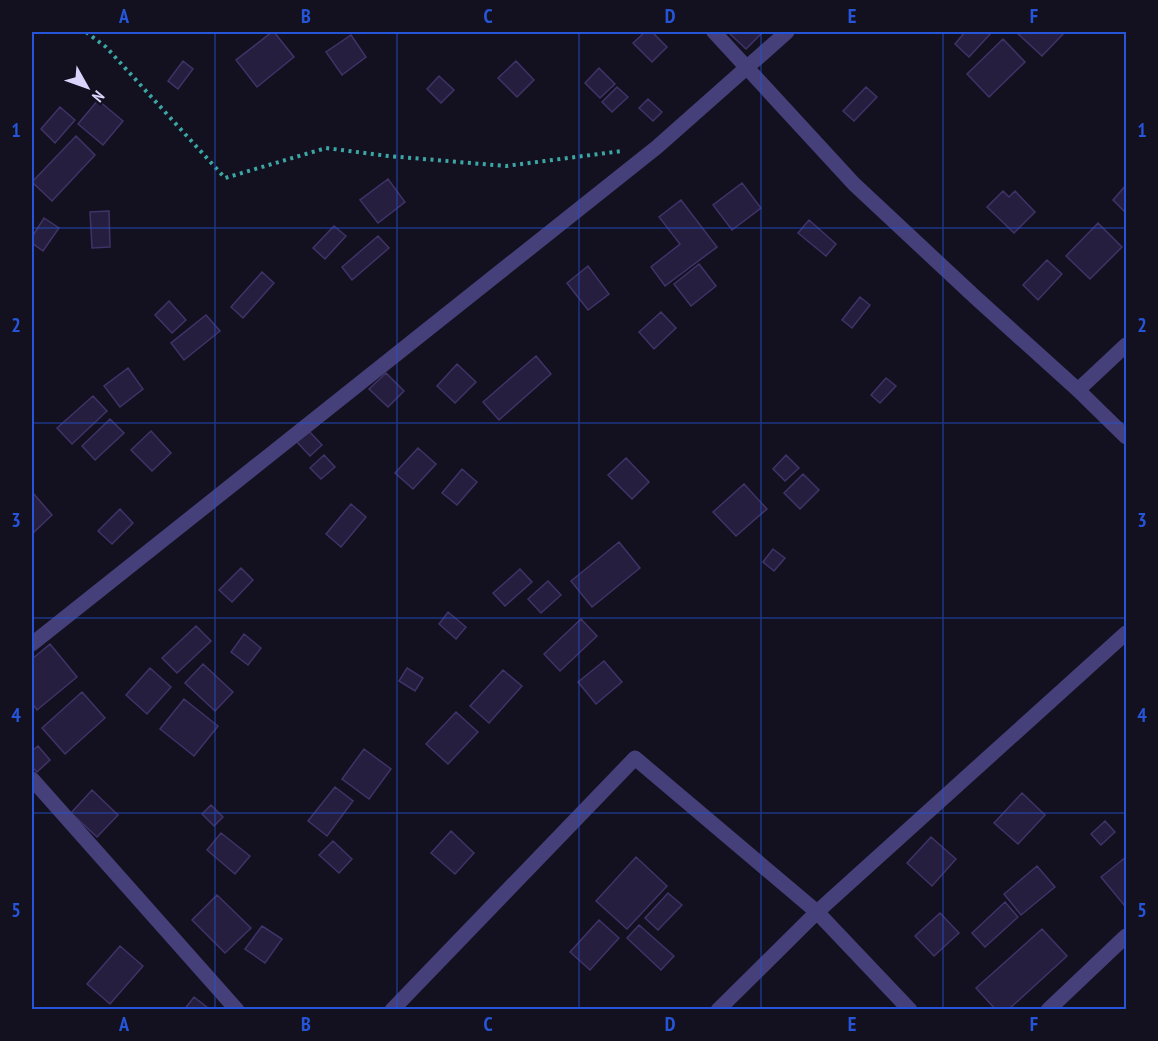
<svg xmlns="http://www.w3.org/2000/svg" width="1158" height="1041" viewBox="0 0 1158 1041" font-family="'PT Sans Narrow',sans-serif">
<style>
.building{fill:#261e3f;stroke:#403368;stroke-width:1.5}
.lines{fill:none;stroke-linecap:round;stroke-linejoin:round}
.path{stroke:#3ca6a5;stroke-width:4;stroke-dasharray:3 4.5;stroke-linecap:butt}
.minor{stroke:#45407a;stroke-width:15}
.grid{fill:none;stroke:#2655da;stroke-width:1.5;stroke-opacity:0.55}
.neatline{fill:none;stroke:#2655da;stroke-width:2}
.grid-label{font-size:20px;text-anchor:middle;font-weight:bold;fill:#2655da}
</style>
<rect width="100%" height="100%" fill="#131020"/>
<path class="building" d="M272,32h2l20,25 -37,30 -21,-27z
M645,32h7l15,15 -15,15 -19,-19z
M728,32h35l-17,17z
M965,32h27l-23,25 -14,-13z
M1016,32h49l-23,24z
M351,35l15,22 -24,18 -16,-23z
M1003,39l22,23 -36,35 -22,-23z
M183,61l10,8 -15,20 -10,-8z
M516,61l18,19 -17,17 -19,-19z
M599,68l16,16 -15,14 -15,-15z
M439,76l15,14 -13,13 -14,-14z
M617,87l11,10 -16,15 -10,-10z
M866,87l11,10 -23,24 -11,-10z
M648,99l14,13 -9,9 -14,-13z
M98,100l25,21 -20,24 -25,-21z
M60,107l15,13 -20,23 -14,-14z
M76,136l19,19 -43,46 -20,-19z
M388,179l17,23 -27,21 -18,-23z
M742,183l19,25 -29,22 -19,-25z
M1126,185v28l-13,-13z
M1003,191l6,6 6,-6 20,21 -21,21 -27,-26z
M681,200l36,47 -52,39 -14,-19 29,-23 -21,-27z
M109,211l1,36 -18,1 -2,-36z
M44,218l15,10 -16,23 -11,-8v-6z
M809,220l27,24 -10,12 -28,-23z
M1098,223l24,24 -32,32 -24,-23z
M334,226l12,10 -21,23 -12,-11z
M378,236l11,12 -37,32 -10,-13z
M1047,260l15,14 -24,26 -15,-15z
M699,264l17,22 -25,20 -17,-22z
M588,266l21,28 -21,16 -21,-27z
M262,272l12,11 -31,35 -12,-11z
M860,297l10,8 -18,23 -10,-8z
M169,301l17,19 -14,13 -17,-18z
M661,312l15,16 -22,21 -15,-17z
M206,315l14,16 -36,29 -13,-17z
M536,356l15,18 -52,46 -16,-18z
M457,364l19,18 -21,21 -18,-17z
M128,368l15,21 -23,18 -16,-21z
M386,373l18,18 -16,16 -19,-18z
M886,378l10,8 -16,17 -9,-8z
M93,396l14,15 -35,33 -15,-16z
M110,419l14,14 -29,27 -13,-14z
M307,429l15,16 -12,11 -15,-16z
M151,431l20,22 -19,18 -21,-21z
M418,448l18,16 -23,25 -18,-16z
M324,455l11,12 -14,12 -11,-11z
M786,455l13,13 -14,13 -12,-12z
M626,458l23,24 -17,17 -24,-24z
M462,469l15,13 -20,23 -15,-12z
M803,474l16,16 -19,19 -16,-16z
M744,484l23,25 -31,27 -23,-24z
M33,493l19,22 -20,19v-40z
M351,504l15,13 -25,30 -15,-13z
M120,509l13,14 -21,21 -14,-13z
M619,542l21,26 -48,39 -21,-26z
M773,549l12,9 -11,13 -11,-9z
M241,568l12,12 -21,22 -13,-12z
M520,569l12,13 -27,24 -12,-13z
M548,581l13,14 -20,18 -13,-14z
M448,612l18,15 -10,12 -17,-15z
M581,619l16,17 -37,35 -16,-17z
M196,626l15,15 -34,32 -15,-15z
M244,634l17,14 -13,17 -17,-13z
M50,644l27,33 -40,33 -5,-7v-44z
M604,661l18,21 -26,22 -18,-22z
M203,664l30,28 -18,19 -30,-28z
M150,668l21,19 -24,27 -21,-19z
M407,668l16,10 -8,13 -16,-10z
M503,670l19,16 -33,37 -19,-17z
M82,692l23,26 -40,36 -23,-26z
M184,699l34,27 -24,30 -34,-27z
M456,712l22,20 -30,32 -22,-20z
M38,746l12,14 -13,12 -5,-5v-16z
M364,749l27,20 -22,30 -27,-20z
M335,787l18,14 -26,35 -19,-15z
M92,790l26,25 -21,22 -26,-24z
M1022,793l23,22 -27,29 -24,-21z
M211,805l12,12 -9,9 -12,-12z
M1105,821l10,11 -14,13 -10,-11z
M451,831l23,22 -19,21 -24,-21z
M221,833l29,23 -15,18 -28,-24z
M931,837l25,22 -24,27 -25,-23z
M333,841l19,18 -13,14 -20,-18z
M636,857l31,29 -40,43 -31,-28z
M1126,857v46l-2,2 -23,-28z
M1037,866l18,21 -34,28 -17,-21z
M668,893l14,12 -24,25 -13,-12z
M217,895l34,33 -26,25 -33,-33z
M1005,902l13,15 -33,30 -13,-14z
M940,913l19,20 -25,23 -19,-20z
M599,920l20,18 -29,32 -20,-18z
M639,925l35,31 -13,14 -34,-32z
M262,926l20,13 -17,24 -20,-14z
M1042,929l25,27 -59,54h-12l-20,-22z
M120,946l23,20 -33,38 -23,-20z
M194,997l14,11 -1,2h-23z"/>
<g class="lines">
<path class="path" d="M86,32l20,15 119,131 101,-30 62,8 118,10 116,-15"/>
<path class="minor" d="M714,32l140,152 121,113 103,93 48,47
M1078,390l48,-45
M32,644l625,-497 130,-115
M32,779l205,231
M392,1010l243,-252 182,154 93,98
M718,1010l99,-98 309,-279
M1048,1010l78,-74"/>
</g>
<path class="grid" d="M215,32v978M397,32v978M579,32v978M761,32v978M943,32v978M32,228h1094M32,423h1094M32,618h1094M32,813h1094"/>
<rect width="1158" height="1041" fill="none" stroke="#131020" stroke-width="66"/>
<g transform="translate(87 87) rotate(130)" stroke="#131020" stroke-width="4.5" paint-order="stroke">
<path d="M0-4.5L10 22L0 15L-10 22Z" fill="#dad4fa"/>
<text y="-9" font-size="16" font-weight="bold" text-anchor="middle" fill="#dad4fa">N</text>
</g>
<rect x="33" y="33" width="1092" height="975" class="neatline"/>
<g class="grid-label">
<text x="124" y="23">A</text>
<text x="306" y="23">B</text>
<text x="488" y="23">C</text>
<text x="670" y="23">D</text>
<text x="852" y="23">E</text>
<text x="1034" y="23">F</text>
<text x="16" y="137">1</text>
<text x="1142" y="137">1</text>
<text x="16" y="332">2</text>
<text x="1142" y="332">2</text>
<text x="16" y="527">3</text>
<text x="1142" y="527">3</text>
<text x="16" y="722">4</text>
<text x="1142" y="722">4</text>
<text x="16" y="917">5</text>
<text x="1142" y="917">5</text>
<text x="124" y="1031">A</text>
<text x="306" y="1031">B</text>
<text x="488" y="1031">C</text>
<text x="670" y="1031">D</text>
<text x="852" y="1031">E</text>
<text x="1034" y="1031">F</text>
</g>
</svg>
